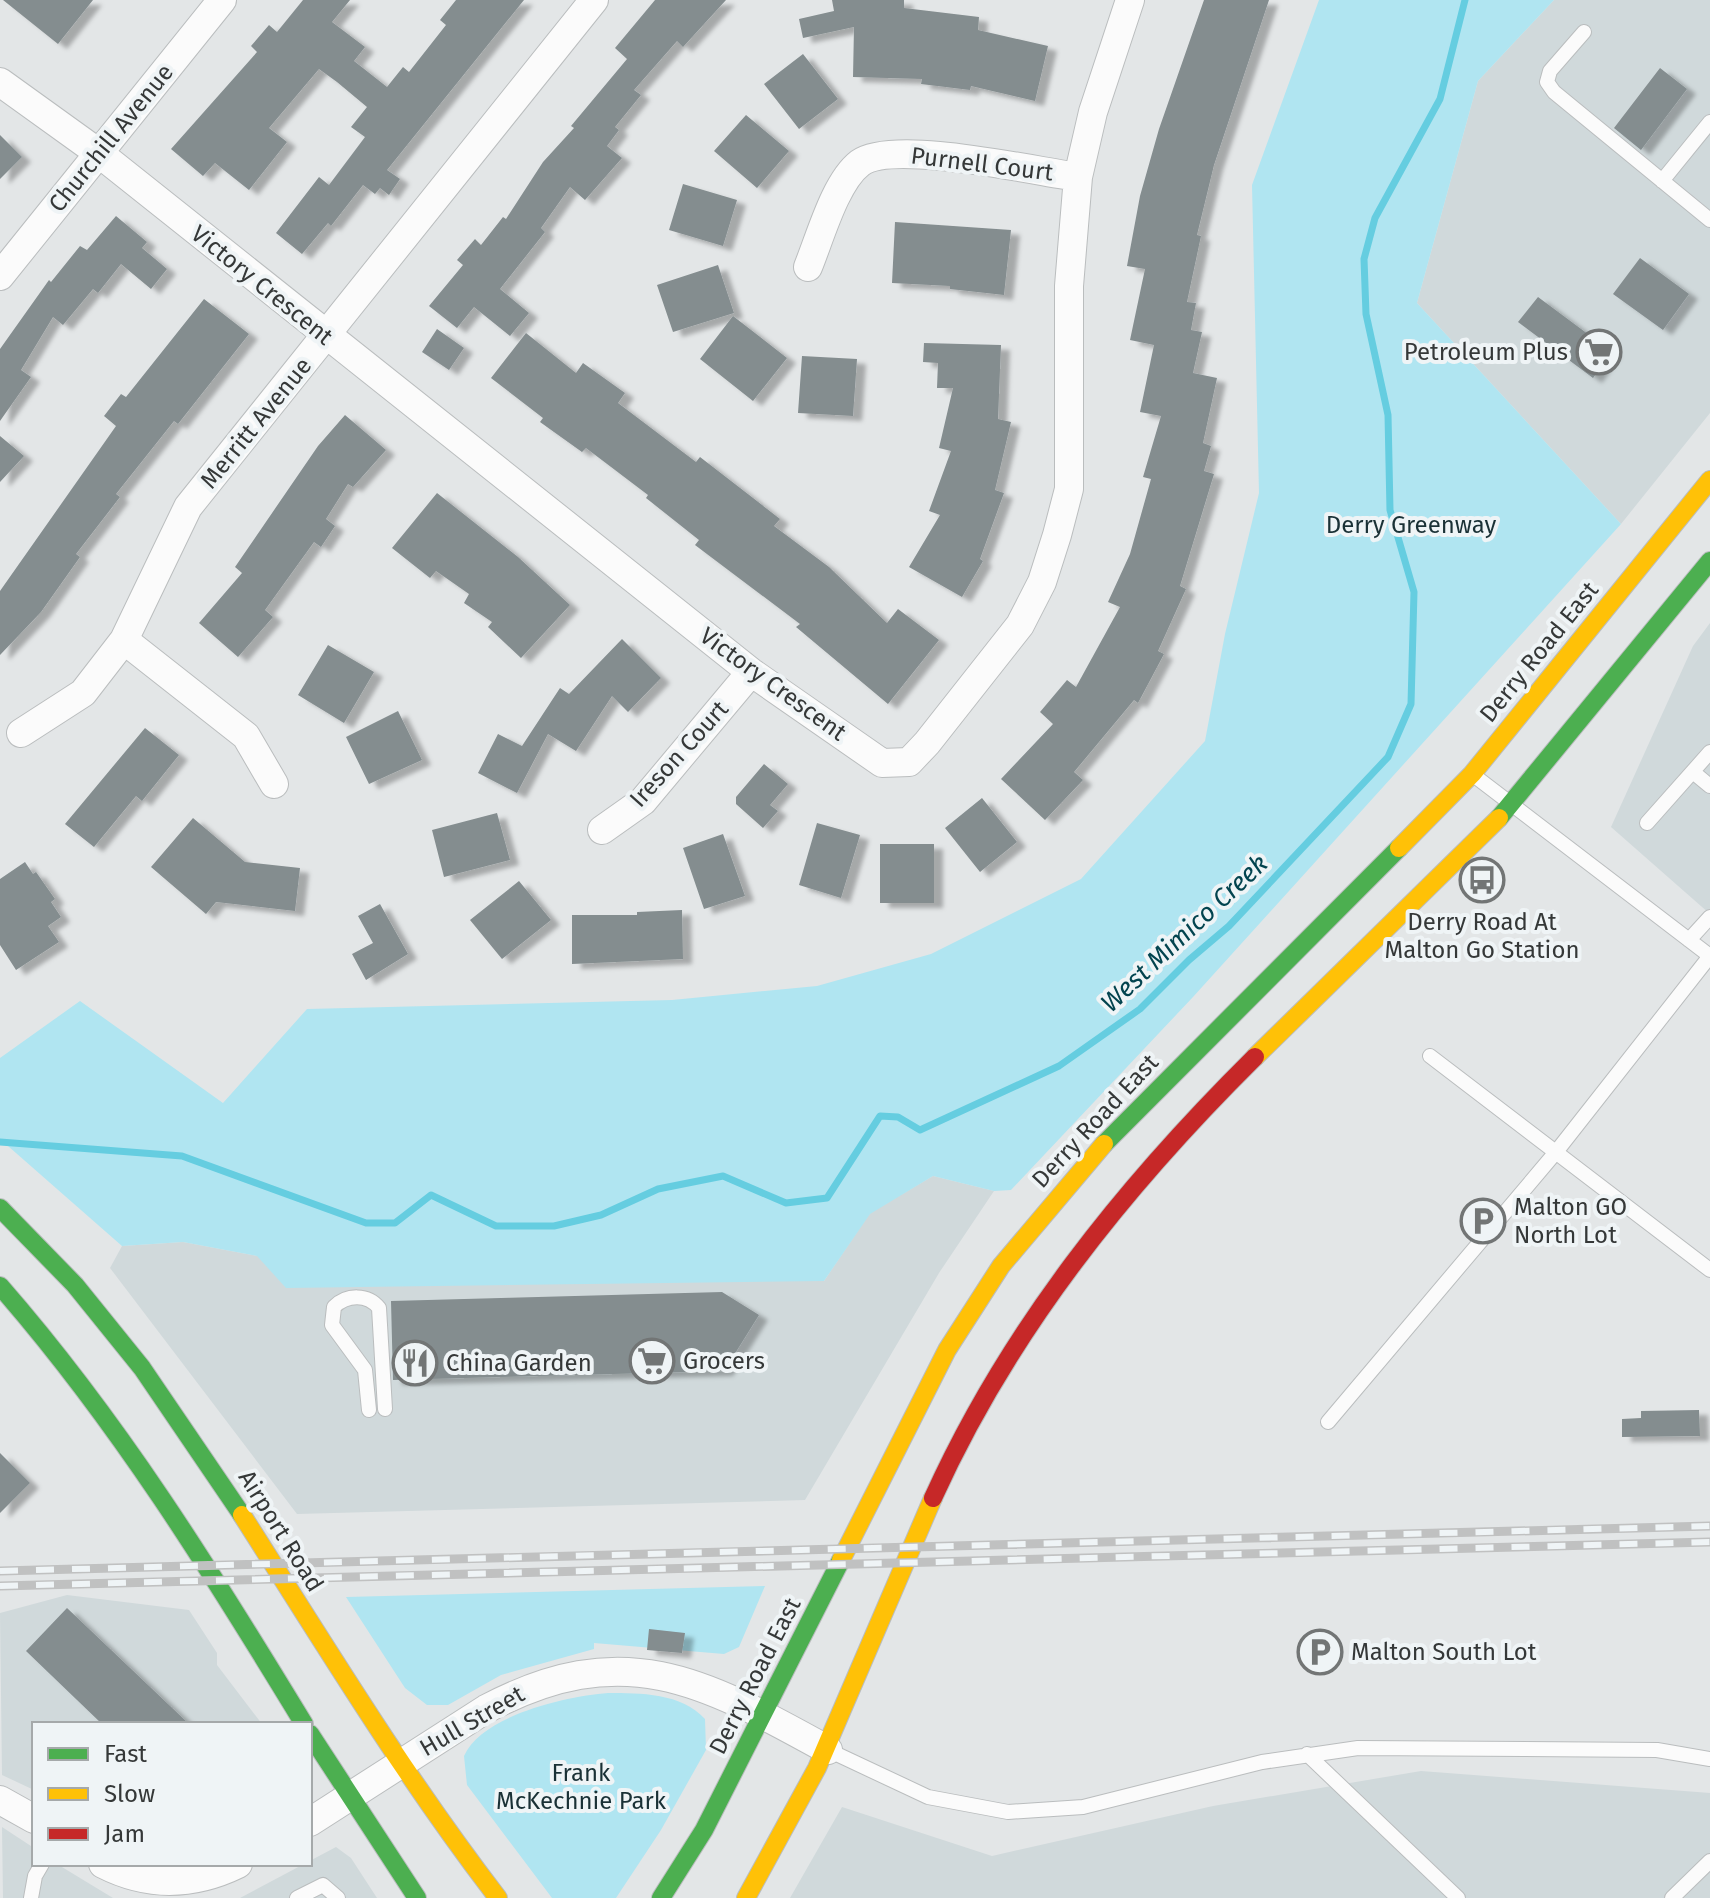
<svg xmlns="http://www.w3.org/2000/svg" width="1710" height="1898" viewBox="0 0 1710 1898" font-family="'Fira Sans',sans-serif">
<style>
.built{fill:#d0d9db}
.green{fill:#b0e5f1}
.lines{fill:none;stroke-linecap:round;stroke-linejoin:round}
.stream{stroke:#65cde0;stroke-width:7}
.building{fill:#848d8f;filter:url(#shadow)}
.lane-casing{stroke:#babdbe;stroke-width:16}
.street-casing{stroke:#babdbe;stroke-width:30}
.fast-casing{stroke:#babdbe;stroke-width:20}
.slow-casing{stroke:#babdbe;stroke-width:20}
.jam-casing{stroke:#babdbe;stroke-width:20}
.lane{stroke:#fbfbfb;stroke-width:14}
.street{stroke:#fbfbfb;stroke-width:28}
.fast{stroke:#4caf50;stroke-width:18}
.slow{stroke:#ffc107;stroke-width:18}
.jam{stroke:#c62828;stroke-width:18}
.rail-casing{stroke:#c0c1c1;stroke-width:9}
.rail{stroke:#eff4f6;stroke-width:6;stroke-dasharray:18;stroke-linecap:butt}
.labels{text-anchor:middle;stroke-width:8;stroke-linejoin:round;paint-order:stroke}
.street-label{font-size:24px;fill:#353838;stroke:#eff4f6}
.poi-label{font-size:24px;fill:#353838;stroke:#eff4f6;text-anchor:start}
.park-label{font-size:24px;fill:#1a3136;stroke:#eff4f6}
.water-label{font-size:26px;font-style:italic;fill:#03444f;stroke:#eff4f6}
</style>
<defs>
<filter id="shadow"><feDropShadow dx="9" dy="5" stdDeviation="2" flood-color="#0004"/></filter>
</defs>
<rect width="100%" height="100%" fill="#e3e6e7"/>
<path class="built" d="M1554,0h156v413l-89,111 -204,-221 61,-222z
M1710,623v291l-99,-87 82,-181z
M933,1176l61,15 -55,82 -134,227 -508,14 -187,-246 12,-22 61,-4 74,14 567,25 46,-68z
M67,1595l122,15 28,43v12l45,59h-228v66l-32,-15 -2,-162z
M1421,1771l289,22v105h-920l52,-91 150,49 221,-50z
M2,1827l32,21v16h23l56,34h-110z
M336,1847l15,11 26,40h-137z"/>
<path class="green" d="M1319,0h235l-76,81 -61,222 204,221 -428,473 -182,193 -17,1 -61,-15 -63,38 -46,67 -538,7 -29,-32 -74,-14 -61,4 -122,-107v-81l80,-57 143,102 84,-94 365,-9 145,-14 114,-32 150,-75 124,-138 20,-107 34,-141 -7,-308z
M765,1586l-26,61 -15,7 -130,-11v6l-93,26 -53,30h-21l-22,-17 -59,-91z
M608,1693c32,0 74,0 97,26l1,31 -45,80 -45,68h-64l-85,-113 -3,-29c18,-41 104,-60 144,-63z"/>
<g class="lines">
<path class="stream" d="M0,1142l182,14 184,67h29l36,-28 65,31h58l47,-11 57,-26 65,-13 63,27 41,-5 53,-82 18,1 22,13 139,-64 81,-57 49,-49 40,-34 159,-169 23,-53 3,-112 -24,-82 -2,-95 -22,-101 -2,-55 11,-41 65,-119 25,-99"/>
</g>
<path class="building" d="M3,0h90l-35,44z
M303,0h47l-18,22 33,25 -11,14 33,26 16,-20 6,5 37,-47 -6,-5 16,-20h68l-137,170 13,9 -11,16 -9,-7 -5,6 -12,-9 -32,41 -3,-3 -26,31 -26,-21 43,-56 10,8 36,-48 -14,-10 16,-20 -30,-25 -18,-13 -50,59 18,14 -38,48 -34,-27 -12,13 -32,-27 86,-97 -6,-6 18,-21 8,7z
M655,0h71l-43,47 -6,-6 -43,49 7,5 -26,32 4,3 -12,16 15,12 -37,42 -15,-13 -29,41 4,4 -45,57 29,24 -19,23 -36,-29 -17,21 -28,-22 34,-41 -6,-5 18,-21 6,6 22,-28 3,2 37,-57 31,-34 -3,-2 56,-67 -12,-11z
M832,0h72v8l75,9 -1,13 70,16 -13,55 -64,-15 -1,4 -49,-6 1,-5 -69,-2 1,-50 -51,11 -4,-19 35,-8z
M1204,0h65l-55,165 -17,70 4,1 -14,66 9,1 -5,27 11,2 -9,41 24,5 -14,65 8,3 -7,25 10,3 -34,112 6,3 -28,62 6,3 -26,49 -4,-3 -60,72 9,8 -38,40 -44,-41 52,-55 -13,-12 27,-32 9,7 44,-80 -12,-5 22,-48 21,-75 -8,-2 18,-61 -21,-4 14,-67 -24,-5 15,-71 -18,-3 13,-70 19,-67z
M803,54l35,45 -39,30 -35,-45z
M1660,68l27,21 -46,61 -27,-22z
M746,115l43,36 -32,37 -43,-37z
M0,135l22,22 -22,22z
M683,184l54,16 -14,46 -54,-16z
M116,216l31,26 -5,6 25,21 -16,20 -30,-25 -23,29 -5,-4 -30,36 -10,-8 -32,53 10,7 -31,44v-72l49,-69 2,2 29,-36 7,4z
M895,222l116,8 -7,65 -54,-6v-3l-58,-3z
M1640,258l49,36 -26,36 -50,-36z
M718,265l16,48 -61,19 -16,-47z
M1538,297l74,55 -19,26 -75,-56z
M204,299l45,35 -71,90 -4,-3 -58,73 4,3 -44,57 4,3 -39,55 -41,43v-64l116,-165 -12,-10 17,-22 5,3z
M733,316l54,42 -34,43 -53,-42z
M437,329l27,19 -15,22 -27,-18z
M526,333l50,40 7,-10 42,30 -7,10 78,59 4,-5 80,62 -6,7 55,41 58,56 11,-14 41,31 -51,64 -92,-77 4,-3 -105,-79 4,-5 -53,-42 2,-3 -62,-47 -4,4 -42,-30 3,-4 -52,-40z
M924,343l77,2 -3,74 13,3 -16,68 9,3 -24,66 3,2 -21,36 -53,-30 31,-52 -11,-4 22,-60 -12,-3 14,-60h-16l1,-25 -15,-1z
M802,356l55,3 -4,57 -55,-3z
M345,415l41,35 -33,37 -5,-3 -22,35 9,7 -14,21 -7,-5 -49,68 8,7 -35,40 -39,-34 43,-50 -7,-6 83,-121z
M0,436l24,20 -24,26z
M437,493l81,64 52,48 -49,53 -33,-31 4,-5 -28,-19 5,-9 -33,-23 -6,7 -38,-30z
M622,639l39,39 -33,34 -16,-16 -36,55 -28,-17 -31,59 -39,-20 20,-39 24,12 38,-58 9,6z
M328,645l46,27 -30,51 -46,-28z
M398,711l24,49 -53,24 -23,-47z
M145,728l34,27 -37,46 -6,-5 -42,51 -29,-23z
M764,764l24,20 -18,21 8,6 -15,17 -27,-24v-7z
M982,798l35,44 -37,30 -35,-44z
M497,813l13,47 -66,17 -12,-47z
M193,818l52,44 55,6 -5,43 -79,-9 -10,12 -55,-47z
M817,823l43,12 -19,63 -42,-13z
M723,834l22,62 -41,13 -21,-61z
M880,844h54v59h-54z
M25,862l8,12 3,-2 19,27 -4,3 10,15 -13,9 11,16 -43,28 -16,-25v-66z
M519,881l32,39 -49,39 -32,-39z
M380,904l28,50 -42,26 -14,-26 21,-11 -15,-27z
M682,910l1,49 -111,5v-49h65v-3z
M722,1292l37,23 -35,56 -331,9 -2,-79z
M1699,1410l1,26 -78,1v-18l19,-1v-7z
M0,1453l30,30 -30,30z
M67,1608l122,116h-87l-76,-73z
M649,1629l36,4 -3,20 -35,-3z"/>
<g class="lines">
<g class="lane-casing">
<path id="lane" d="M1584,32l-34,39 -3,11 7,10 156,128
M1662,181l48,-59
M1693,772l17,14
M1472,774l238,182
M1647,823l63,-71
M1689,940l21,-23
M1430,1056l280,214
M369,1410l-4,-40 -33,-45 2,-18c13,-13 34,-13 45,1l6,101
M1328,1422l228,-270 154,-196
M828,1750l100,47 80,15 75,-5 179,-45 96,-14 299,2 53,9
M1307,1754l151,144
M31,1898l4,-22 7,-12
M297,1898l26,-13 15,13
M1672,1898l38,-37"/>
</g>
<g class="street-casing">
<path id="street" d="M0,82l100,72 651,518 131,91 27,-1 18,-19 93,-118 22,-43 15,-47 12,-46v-203l9,-109 15,-65 37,-112
M808,267c12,-29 27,-85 52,-104 33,-24 174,8 218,14
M0,276l222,-276
M124,640l122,96 28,48
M21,733l62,-40 41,-53 64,-133 406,-507
M602,830l41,-29 108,-129
M0,1800l34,19
M310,1822l176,-113c138,-73 217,-28 342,41
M103,1864c45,23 90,22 135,0"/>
</g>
<g class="fast-casing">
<path id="fast" d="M1499,818l211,-257
M1104,1144l295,-296
M0,1208l75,77 67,83 100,147
M0,1286c118,135 211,285 304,438
M310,1734l107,164
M661,1898l43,-68 137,-270"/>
</g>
<g class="slow-casing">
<path id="slow" d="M1399,848l73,-74 238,-294
M1255,1057l244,-239
M242,1515c83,130 162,261 256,383
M841,1560l106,-210 54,-84 103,-122
M746,1898l71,-130 116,-270"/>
</g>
<g class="jam-casing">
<path id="jam" d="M933,1498c76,-168 191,-311 322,-441"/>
</g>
<use href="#lane" class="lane"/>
<use href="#street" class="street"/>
<use href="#fast" class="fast"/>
<use href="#slow" class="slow"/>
<use href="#jam" class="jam"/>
<g class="rail-casing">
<path id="rail" d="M0,1571l1710,-45
M0,1586l1710,-44"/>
</g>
<use href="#rail" class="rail"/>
</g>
<defs>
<g id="supermarket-ring" transform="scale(2.3)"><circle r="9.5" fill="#eff4f6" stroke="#727575" stroke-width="1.5"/><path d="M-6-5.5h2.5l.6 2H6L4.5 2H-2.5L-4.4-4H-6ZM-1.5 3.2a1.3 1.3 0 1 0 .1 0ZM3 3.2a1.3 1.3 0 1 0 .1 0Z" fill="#727575"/></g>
<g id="bus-ring" transform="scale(2.3)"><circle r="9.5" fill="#eff4f6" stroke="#727575" stroke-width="1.5"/><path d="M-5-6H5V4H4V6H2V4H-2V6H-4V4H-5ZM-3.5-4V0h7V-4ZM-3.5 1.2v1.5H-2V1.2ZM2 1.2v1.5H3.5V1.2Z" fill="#727575"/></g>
<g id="parking-ring" transform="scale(2.3)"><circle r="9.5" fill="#eff4f6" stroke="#727575" stroke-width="1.5"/><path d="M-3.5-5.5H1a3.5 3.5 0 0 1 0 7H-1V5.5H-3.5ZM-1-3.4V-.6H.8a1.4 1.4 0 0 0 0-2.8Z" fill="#727575"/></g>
<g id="restaurant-ring" transform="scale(2.3)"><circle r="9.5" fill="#eff4f6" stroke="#727575" stroke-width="1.5"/><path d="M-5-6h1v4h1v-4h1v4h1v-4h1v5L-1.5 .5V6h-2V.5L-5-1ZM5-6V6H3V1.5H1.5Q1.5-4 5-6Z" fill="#727575"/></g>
</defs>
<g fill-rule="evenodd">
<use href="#supermarket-ring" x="1599" y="352"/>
<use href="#bus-ring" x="1482" y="880"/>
<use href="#parking-ring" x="1483" y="1221"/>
<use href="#supermarket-ring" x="652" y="1361"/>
<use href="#restaurant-ring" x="415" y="1363"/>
<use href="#parking-ring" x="1320" y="1652"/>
</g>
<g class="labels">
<g class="street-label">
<text transform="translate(111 138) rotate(-51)" y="8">Churchill Avenue</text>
<text transform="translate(982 164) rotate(7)" y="8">Purnell Court</text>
<text transform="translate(262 285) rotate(39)" y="8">Victory Crescent</text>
<text transform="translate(256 423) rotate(-51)" y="8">Merritt Avenue</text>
<text transform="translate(1539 652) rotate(-51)" y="8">Derry Road East</text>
<text transform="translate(773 684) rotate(36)" y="8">Victory Crescent</text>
<text transform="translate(679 754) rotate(-48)" y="8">Ireson Court</text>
<text transform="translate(1095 1121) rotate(-47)" y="8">Derry Road East</text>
<text transform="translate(281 1531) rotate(58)" y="8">Airport Road</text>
<text transform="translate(755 1676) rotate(-63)" y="8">Derry Road East</text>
<text transform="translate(472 1721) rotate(-30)" y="8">Hull Street</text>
</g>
<g class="poi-label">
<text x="1568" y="360" text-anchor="end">Petroleum Plus</text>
<text x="1482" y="930" text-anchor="middle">Derry Road At<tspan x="1482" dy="28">Malton Go Station</tspan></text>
<text x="1514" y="1215">Malton GO<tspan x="1514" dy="28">North Lot</tspan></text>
<text x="683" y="1369">Grocers</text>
<text x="446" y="1371">China Garden</text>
<text x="1351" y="1660">Malton South Lot</text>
</g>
<g class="park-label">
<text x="1411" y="533">Derry Greenway</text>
<text x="581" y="1781">Frank<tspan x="581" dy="28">McKechnie Park</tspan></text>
</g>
<g class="water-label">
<text transform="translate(1184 933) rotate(-43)" y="9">West Mimico Creek</text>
</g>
</g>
<rect x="32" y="1722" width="280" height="144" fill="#eff4f6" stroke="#a5a9aa" stroke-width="2"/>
<rect x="48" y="1748" width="40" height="12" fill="#4caf50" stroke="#a5a9aa" stroke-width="2"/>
<text x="104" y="1762" font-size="24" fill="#353838">Fast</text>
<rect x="48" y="1788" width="40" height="12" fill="#ffc107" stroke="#a5a9aa" stroke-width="2"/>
<text x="104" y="1802" font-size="24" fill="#353838">Slow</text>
<rect x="48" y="1828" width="40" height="12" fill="#c62828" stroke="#a5a9aa" stroke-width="2"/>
<text x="104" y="1842" font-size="24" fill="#353838">Jam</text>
</svg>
